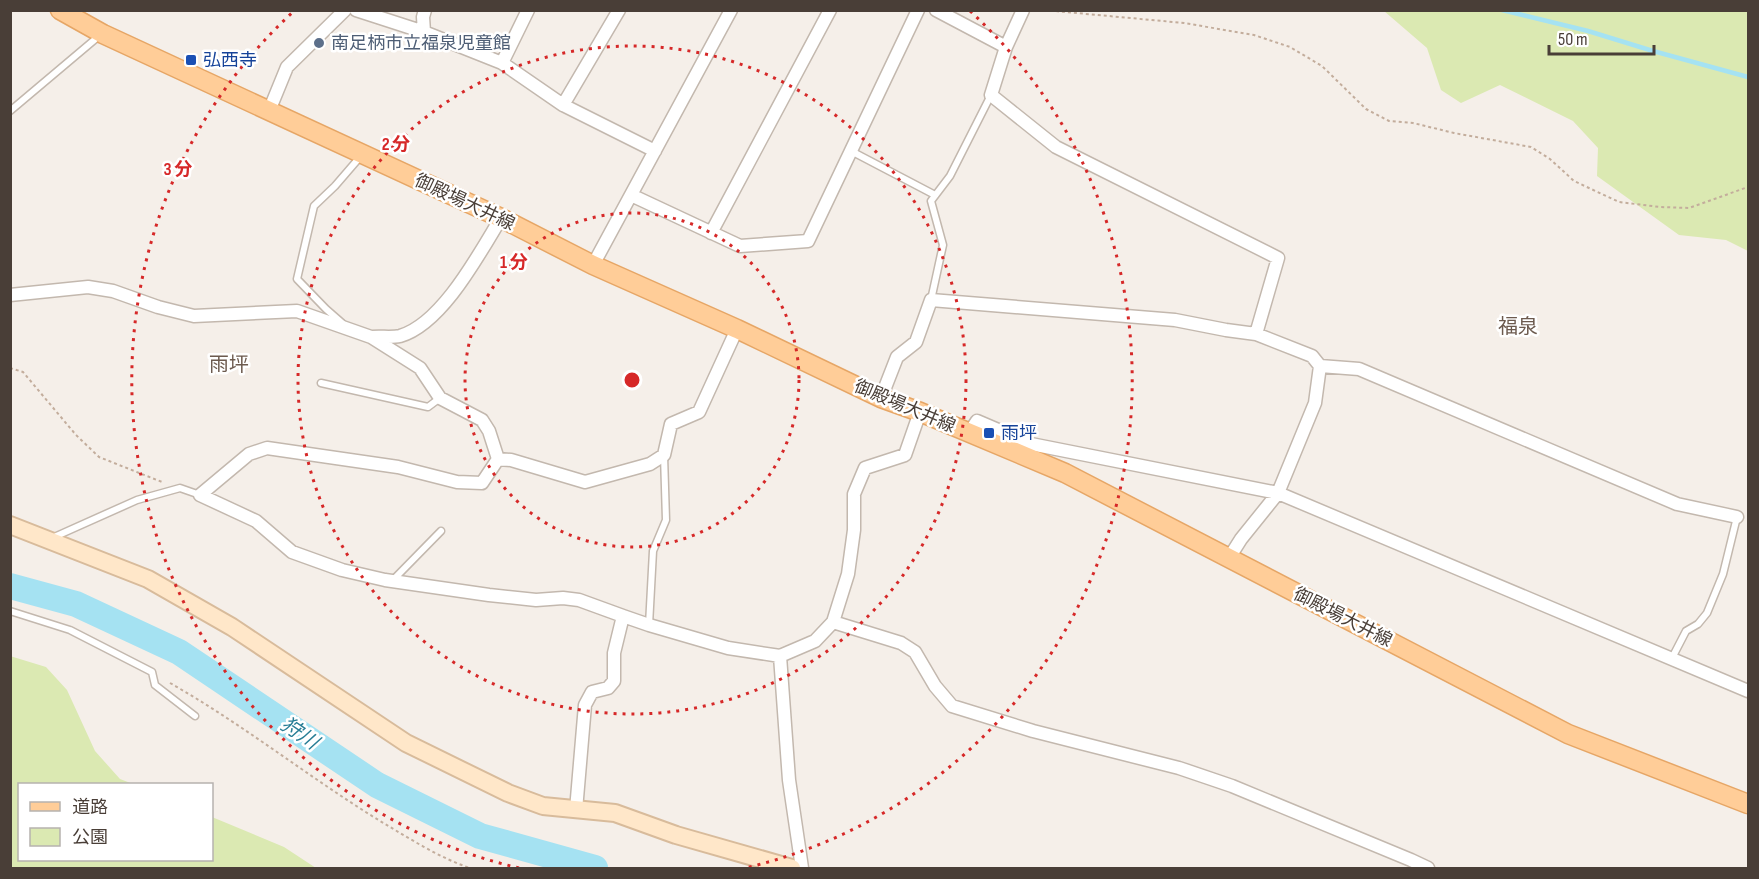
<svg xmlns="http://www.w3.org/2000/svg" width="1759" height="879" viewBox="0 0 1759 879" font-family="'Sofia Sans Condensed','Noto Sans JP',sans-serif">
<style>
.green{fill:#dbe9b2}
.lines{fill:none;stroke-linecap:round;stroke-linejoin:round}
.stream{stroke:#a5e2f2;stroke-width:4.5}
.river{stroke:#a5e2f2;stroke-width:26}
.lane-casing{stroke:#c3b8ae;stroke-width:9}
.street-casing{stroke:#c3b8ae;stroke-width:15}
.secondary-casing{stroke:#d8bb9b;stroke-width:20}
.primary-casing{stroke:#e6a666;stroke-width:21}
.path{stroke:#c3ad9c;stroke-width:2;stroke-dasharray:3 3;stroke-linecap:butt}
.lane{stroke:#fff;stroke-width:6}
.street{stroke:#fff;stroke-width:12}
.secondary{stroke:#ffe7c9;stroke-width:16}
.primary{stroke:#ffcd98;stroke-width:18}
.ring{fill:none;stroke:#d62828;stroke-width:3;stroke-dasharray:3 6}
.service-dot{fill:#5c6f8a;stroke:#fff;stroke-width:2}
.transit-dot{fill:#1a4fb4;stroke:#fff;stroke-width:2}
.labels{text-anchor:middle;stroke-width:5;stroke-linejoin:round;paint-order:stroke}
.service-label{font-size:18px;fill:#4e5e75;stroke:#fff;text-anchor:start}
.transit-label{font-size:18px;fill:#164399;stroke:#fff;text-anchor:start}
.street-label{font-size:18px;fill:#493e37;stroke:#fff}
.neighbourhood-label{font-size:20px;fill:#6c5a4e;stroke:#fff}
.water-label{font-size:20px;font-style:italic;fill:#287e96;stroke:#fff}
.centre{fill:#d62828;stroke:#fff;stroke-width:3}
.ring-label{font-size:18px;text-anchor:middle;font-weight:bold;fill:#d62828;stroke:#fff;stroke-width:5;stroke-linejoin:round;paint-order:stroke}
</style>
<rect width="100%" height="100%" fill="#f5efe9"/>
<path class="green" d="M1384,11h364v240l-22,-11 -47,-5 -82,-59 1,-28 -25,-27 -73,-36 -39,18 -20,-13 -14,-42z
M10,656l36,11 21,23 28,61 25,28 13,5h-113v76h192v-43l72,30 32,21h-305z"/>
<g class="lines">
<path class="stream" d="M1502,10l86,21 65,20 95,26"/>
<path class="river" d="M10,586l66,18 103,48 198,133 103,51 115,32"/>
<g class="lane-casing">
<path id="lane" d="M10,111l89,-75
M851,151l84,44
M931,300l12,-55 -12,-44 19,-25 41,-81
M342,323l-16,-14 -29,-30 17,-73 21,-20 25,-29
M321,383l107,24 12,-9
M52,538l85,-38 43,-12 20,7
M392,581l49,-50
M10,611l60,19 82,42 3,13 40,31
M649,625l4,-74 13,-31 -2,-65
M1672,658l14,-27 12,-7 9,-11 16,-39 14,-57"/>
</g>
<g class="street-casing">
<path id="street" d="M356,10l68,22
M425,10l-2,7 1,15 78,31 61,42 92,46
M936,10l70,37
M1023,10l-17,37 -15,48 65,52 222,111 -22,76
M502,63l26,-53
M563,105l56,-95
M269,111l18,-44 58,-57
M631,195l109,51 68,-5 110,-231
M711,233l119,-223
M593,265l138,-255
M10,295l78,-8 25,4 45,16 36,9 103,-5 74,26 49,31 20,30 42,22 7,11 9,28
M372,337c9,-1 19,1 28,-1 42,-12 79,-82 101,-118
M881,398l16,-41 19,-15 15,-42 244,20 51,10 30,4 56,22 8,10 39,3 318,135 60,13
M969,433l8,-12 54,23 247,49 470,198
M498,459l-16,24 -25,-1 -59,-15 -131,-19 -18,6 -49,41 56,26 36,31 50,18 43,10 104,15 47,5 27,-2 16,2 44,16
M498,459l13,1 74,22 65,-18 14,-9 7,-31 28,-12 38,-83
M1229,558l12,-19 37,-46 37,-90 5,-37
M833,622l68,21 14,9 20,34 17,20 81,25 146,37 53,18 179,74 17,8
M780,656l9,124 13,88
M576,810l9,-105 7,-13 16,-4 6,-7v-28l9,-37 26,9 79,23 52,8 35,-15 18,-19 15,-48 6,-44v-36l11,-26 40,-13 15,-43"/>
</g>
<g class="secondary-casing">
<path id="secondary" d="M10,525l138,54 84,48 174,116 102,50 35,13 72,7 61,22 116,33"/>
</g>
<g class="primary-casing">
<path id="primary" d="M60,10l43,24 398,184 92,47 144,64 144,69 39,14 145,61 503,261 180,70"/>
</g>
<path class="path" d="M1044,10l140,13 70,12 36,12 32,19 44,43 23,12 24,2 41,10 77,14 19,12 24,22 45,21 41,5 29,1 59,-21
M10,368l13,4 53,63 23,22 63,25
M170,683c74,42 141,96 215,141 27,16 55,34 85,44"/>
<use href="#lane" class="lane"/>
<use href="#street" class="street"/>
<use href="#secondary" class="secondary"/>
<use href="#primary" class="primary"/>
</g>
<g class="ring">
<circle cx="632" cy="380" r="167"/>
<circle cx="632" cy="380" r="334"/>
<path d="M519 868A501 501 0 0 1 294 11M970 11A501 501 0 0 1 745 868"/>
</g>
<circle class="service-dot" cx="319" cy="43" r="6"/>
<g class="transit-dot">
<rect x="185" y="54" width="12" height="12" rx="3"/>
<rect x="983" y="427" width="12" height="12" rx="3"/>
</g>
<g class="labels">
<g class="service-label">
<text x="331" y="49">南足柄市立福泉児童館</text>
</g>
<g class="transit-label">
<text x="203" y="66">弘西寺</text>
<text x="1001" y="439">雨坪</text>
</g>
<g class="street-label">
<text transform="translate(465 202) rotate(25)" y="6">御殿場大井線</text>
<text transform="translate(905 406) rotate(23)" y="6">御殿場大井線</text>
<text transform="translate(1343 617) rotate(27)" y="6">御殿場大井線</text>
</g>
<g class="neighbourhood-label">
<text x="1518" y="333">福泉</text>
<text x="229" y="371">雨坪</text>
</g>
<g class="water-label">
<text transform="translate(300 733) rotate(34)" y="7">狩川</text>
</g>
</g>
<circle cx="632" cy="380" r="9" class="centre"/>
<g class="ring-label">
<text x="396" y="150">2 分</text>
<text x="178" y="175">3 分</text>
<text x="514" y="268">1 分</text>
</g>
<rect width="1759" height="879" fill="none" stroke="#493e37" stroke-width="24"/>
<rect x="18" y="783" width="195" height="78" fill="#ffffff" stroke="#b6b2af" stroke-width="1.5"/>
<rect x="30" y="802" width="30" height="9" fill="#ffcd98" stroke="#b6b2af" stroke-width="1.5"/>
<text x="72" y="813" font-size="18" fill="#493e37">道路</text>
<rect x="30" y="828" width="30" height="18" fill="#dbe9b2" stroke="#b6b2af" stroke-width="1.5"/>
<text x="72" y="843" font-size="18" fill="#493e37">公園</text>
<path d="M1549 45v9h105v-9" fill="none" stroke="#493e37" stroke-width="3"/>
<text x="1558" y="45" font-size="18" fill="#493e37" stroke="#ffffff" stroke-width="4.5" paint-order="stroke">50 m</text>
</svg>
